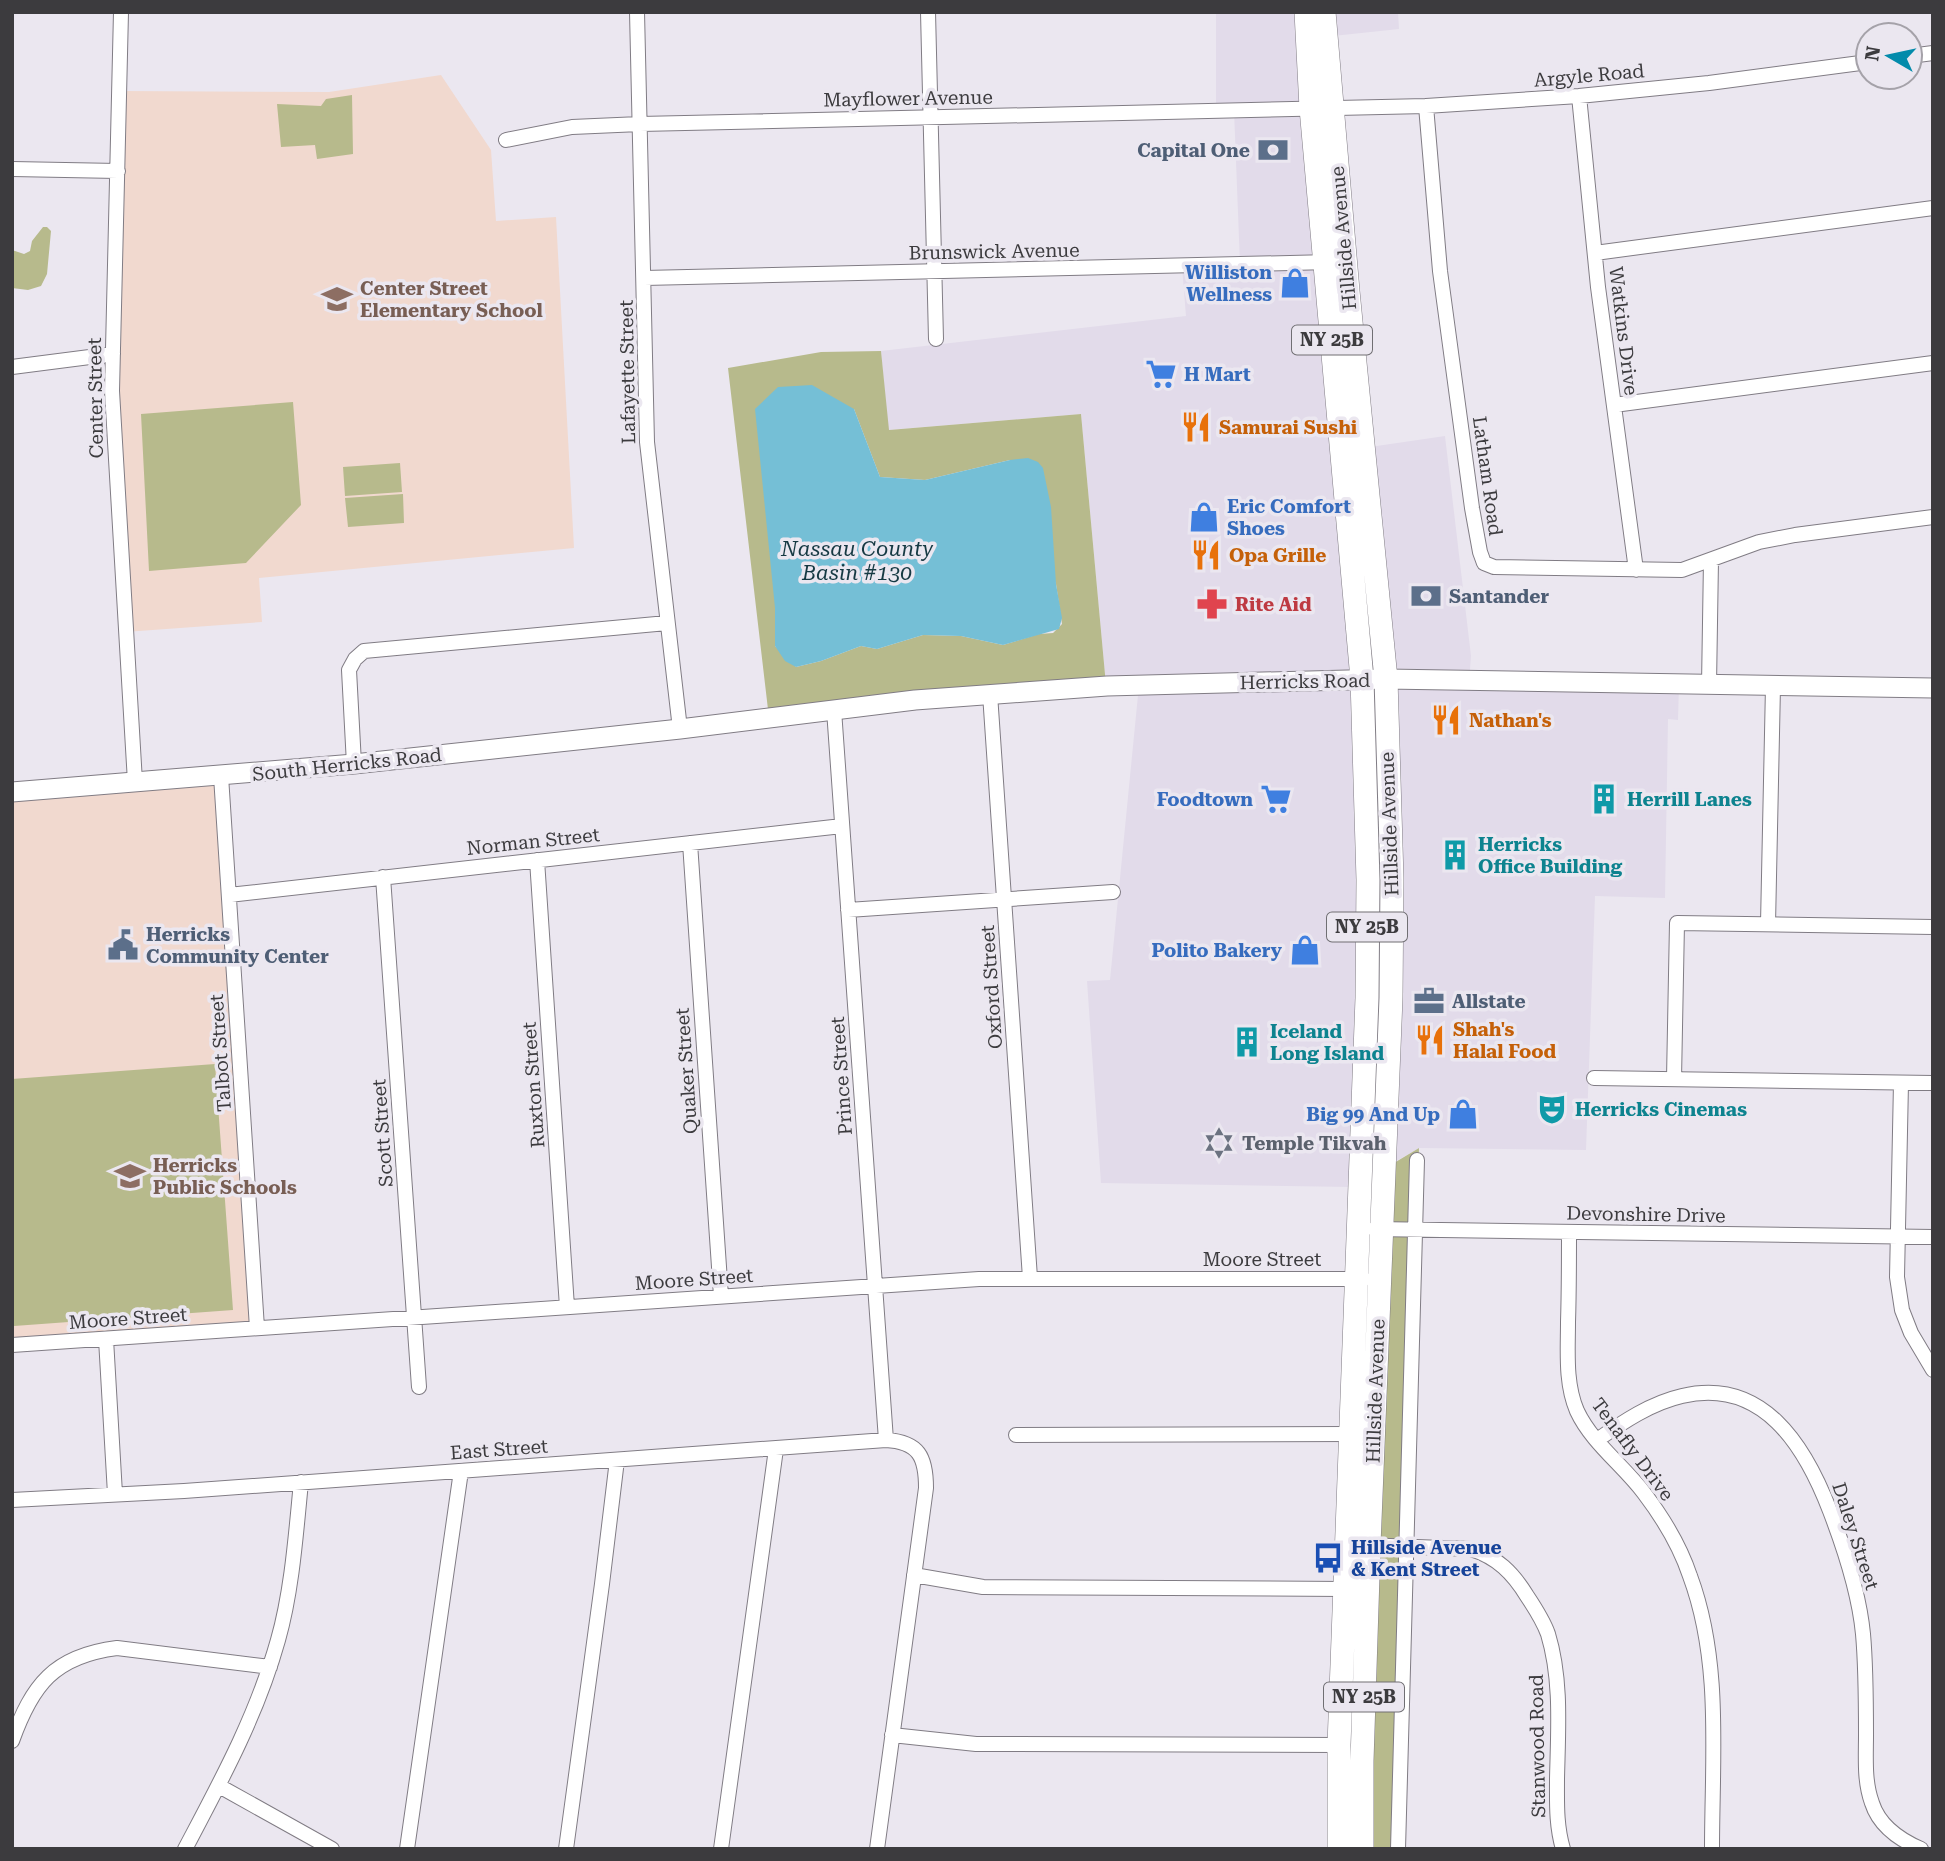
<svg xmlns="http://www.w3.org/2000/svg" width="1945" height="1861" viewBox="0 0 1945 1861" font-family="'Roboto Serif',serif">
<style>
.built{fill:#e2dbea}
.education{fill:#f1d9cf}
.green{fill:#b7ba8c;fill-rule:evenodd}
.water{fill:#75bfd6}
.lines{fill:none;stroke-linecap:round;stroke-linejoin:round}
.street-casing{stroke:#807c84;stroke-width:16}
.secondary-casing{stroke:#807c84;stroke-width:21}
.primary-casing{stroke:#807c84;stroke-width:24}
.street{stroke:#fff;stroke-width:14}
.secondary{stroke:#fff;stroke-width:19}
.primary{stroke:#fff;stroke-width:23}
.labels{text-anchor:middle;stroke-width:7;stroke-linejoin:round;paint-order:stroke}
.shield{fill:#ebe7f0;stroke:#706f73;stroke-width:2}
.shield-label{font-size:18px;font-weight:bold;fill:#3c3b3e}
.street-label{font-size:19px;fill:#3c3b3e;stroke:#ebe7f0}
.service-label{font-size:19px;font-weight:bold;fill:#4e5e75;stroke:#ebe7f0;text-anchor:start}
.shop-label{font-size:19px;font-weight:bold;fill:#366cbe;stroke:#ebe7f0;text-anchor:end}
.education-label{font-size:19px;font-weight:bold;fill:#785e54;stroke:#ebe7f0;text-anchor:start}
.food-label{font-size:19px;font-weight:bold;fill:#c56008;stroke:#ebe7f0;text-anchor:start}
.health-label{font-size:19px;font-weight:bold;fill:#be3a42;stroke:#ebe7f0;text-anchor:start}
.culture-label{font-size:19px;font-weight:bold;fill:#0d838f;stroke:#ebe7f0;text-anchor:start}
.worship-label{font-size:19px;font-weight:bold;fill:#5b616d;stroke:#ebe7f0;text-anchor:start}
.transit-label{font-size:19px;font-weight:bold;fill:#164399;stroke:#ebe7f0;text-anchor:start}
.water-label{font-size:21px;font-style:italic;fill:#163943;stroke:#ebe7f0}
</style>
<rect width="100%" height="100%" fill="#ebe7f0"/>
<path class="built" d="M1216,12h182l1,17 -66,7 30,412 82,-12 26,220 -2,26 210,3 -1,35 -10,-1 -3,179 -70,-2 -9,254 -167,-2 -68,39 -250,-4 -14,-202 23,-1 29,-295h-33l-25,-271 -193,16 -7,-79 305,-35 -4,-50 58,-2 -6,-154h-18z"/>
<path class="education" d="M441,75l50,75 5,71 60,-4 18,331 -315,30 3,44 -137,10 -8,-119 3,-422 209,1z
M221,776l36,552 -245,17v-553z"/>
<path class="green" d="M352,95l1,59 -36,5 -2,-14 -34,2 -4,-43 44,2 5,-7z
M43,227h4l4,4 -4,43 -6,12 -13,4 -16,-2v-38l12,4 6,-3 2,-10z
M881,351l8,79 192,-16 25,271 -337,33 -41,-350 93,-16zM854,409l26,68 45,3 85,-20 46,124 6,40 -9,9 -14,1 -36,11 -42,-9 -38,-1 -46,14 -16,-3 -40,15 -25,6 -21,-21v-38z
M293,402l8,103 -55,58 -97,8 -8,-157z
M400,463l2,29 -57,4 -2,-29z
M403,494l1,29 -56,4 -3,-29z
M215,1064l18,246 -219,16 -2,-247z
M1419,1148l-21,701h-36l22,-680z"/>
<path class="water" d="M812,385l42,24 26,68 45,3 85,-20 18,-2 10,4 5,6 8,39 5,77 6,34 -3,11 -56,16 -42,-9 -38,-1 -46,14 -16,-3 -40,15 -25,6 -11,-6 -10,-15v-38l-20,-199 23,-22z"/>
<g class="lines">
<g class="street-casing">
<path id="street" d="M121,12l-9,379 23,391
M637,12l10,430 33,287
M928,12l8,327
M1910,56l23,-3
M1579,96l19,191 38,283
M1426,106l14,165 32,237 8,44 4,11 10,4 188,3 77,-28 36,-7 138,-18
M506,140l66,-13 68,-3 786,-18 153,-10 130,-13 159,-21
M12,169l106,2
M1595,253l338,-45
M644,278l686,-16
M12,367l101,-13
M1614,405l319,-42
M1709,685l2,-125
M990,694l40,584
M834,710l52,730
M354,764l-5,-94 6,-11 9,-8 303,-28
M221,776l36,552
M690,843l31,453
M537,860l30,447
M383,877l36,510
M229,895l613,-69
M848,910l265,-18
M1768,924l5,-238
M1594,1078l339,5
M1674,1079l3,-156 256,4
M1901,1083l-4,194 5,33 9,23 22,37
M1374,1229l559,8
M1569,1232c0,30 0,60 -1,90 0,29 -3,61 9,89 15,32 46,54 67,82 19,25 36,53 46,83 32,86 22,182 22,273
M106,1339l9,155
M12,1345l967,-66h385
M1016,1435l334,-1
M1597,1440c26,-18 54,-37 85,-44 81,-19 123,50 148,115 15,39 29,81 33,123 3,33 3,67 3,101 0,23 -2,46 6,68 7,22 28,37 49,46
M12,1500l172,-9 702,-51c33,2 40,17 40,48l-49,361
M1362,1545l109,4c26,8 42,24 56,47 8,12 16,24 21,38 14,46 10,97 9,145 0,24 -1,46 6,70
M914,1575l69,12 362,2
M892,1735l84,9 363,1
M12,1741c20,-56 42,-85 105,-93l153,19
M219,1786l113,63
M185,1849c36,-68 72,-134 93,-209 14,-49 18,-107 23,-158
M407,1849l54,-378
M566,1849l36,-265 15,-124
M721,1849l55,-400
M1398,1849l19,-689"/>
</g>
<g class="secondary-casing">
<path id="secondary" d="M12,792l342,-28 326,-35 235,-29 192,-14 279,-7 547,9"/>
</g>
<g class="primary-casing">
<path id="primary" d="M1306,12l5,96 51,571 6,201 -1,118 -28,747v104
M1324,12l24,279 38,388 6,200 -1,119 -22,547 -7,216v88"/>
</g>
<use href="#street" class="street"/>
<use href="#secondary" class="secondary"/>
<use href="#primary" class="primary"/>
</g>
<defs>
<g id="bank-bare" transform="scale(2.415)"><path d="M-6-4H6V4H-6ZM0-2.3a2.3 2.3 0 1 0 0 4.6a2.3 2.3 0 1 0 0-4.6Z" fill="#5c6f8a" stroke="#ebe7f0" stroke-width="2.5" paint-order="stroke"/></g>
<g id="shop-bare" transform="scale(2.415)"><path d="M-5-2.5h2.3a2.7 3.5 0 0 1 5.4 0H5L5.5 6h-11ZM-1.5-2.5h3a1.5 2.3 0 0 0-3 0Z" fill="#3f7fe0" stroke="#ebe7f0" stroke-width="2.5" paint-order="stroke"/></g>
<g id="school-bare" transform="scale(2.415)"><path d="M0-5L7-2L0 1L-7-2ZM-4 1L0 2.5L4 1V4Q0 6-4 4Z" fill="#8d6e63" stroke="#ebe7f0" stroke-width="2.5" paint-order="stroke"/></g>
<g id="supermarket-bare" transform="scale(2.415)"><path d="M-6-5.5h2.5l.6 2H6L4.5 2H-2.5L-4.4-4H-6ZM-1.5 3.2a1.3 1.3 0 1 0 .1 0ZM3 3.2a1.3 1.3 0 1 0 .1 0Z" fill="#3f7fe0" stroke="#ebe7f0" stroke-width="2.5" paint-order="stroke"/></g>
<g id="restaurant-bare" transform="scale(2.415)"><path d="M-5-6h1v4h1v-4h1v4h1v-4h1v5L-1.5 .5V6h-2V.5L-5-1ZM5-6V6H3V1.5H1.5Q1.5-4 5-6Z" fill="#e8710a" stroke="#ebe7f0" stroke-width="2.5" paint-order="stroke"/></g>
<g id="pharmacy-bare" transform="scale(2.415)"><path d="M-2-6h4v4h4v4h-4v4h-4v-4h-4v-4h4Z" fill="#e0444e" stroke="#ebe7f0" stroke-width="2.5" paint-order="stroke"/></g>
<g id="building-bare" transform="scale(2.415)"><path d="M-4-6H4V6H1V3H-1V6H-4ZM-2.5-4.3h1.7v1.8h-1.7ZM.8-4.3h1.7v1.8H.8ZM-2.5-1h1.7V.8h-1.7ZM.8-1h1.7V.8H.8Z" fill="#0f9aa8" stroke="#ebe7f0" stroke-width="2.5" paint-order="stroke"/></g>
<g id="civic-bare" transform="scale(2.415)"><path d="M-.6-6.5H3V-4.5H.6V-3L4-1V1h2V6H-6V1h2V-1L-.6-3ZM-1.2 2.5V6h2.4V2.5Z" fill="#5c6f8a" stroke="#ebe7f0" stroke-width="2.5" paint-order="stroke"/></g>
<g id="office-bare" transform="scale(2.415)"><path d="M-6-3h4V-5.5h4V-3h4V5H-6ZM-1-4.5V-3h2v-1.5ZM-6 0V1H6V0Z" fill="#5c6f8a" stroke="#ebe7f0" stroke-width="2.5" paint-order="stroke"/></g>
<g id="theatre-bare" transform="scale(2.415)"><path d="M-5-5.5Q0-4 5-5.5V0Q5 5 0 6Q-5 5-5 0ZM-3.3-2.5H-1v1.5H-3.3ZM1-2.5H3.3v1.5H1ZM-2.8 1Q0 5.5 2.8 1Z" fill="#0f9aa8" stroke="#ebe7f0" stroke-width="2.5" paint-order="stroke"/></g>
<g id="synagogue-bare" transform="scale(2.415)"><path d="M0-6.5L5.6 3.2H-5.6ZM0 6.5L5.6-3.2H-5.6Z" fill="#6b7280" stroke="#ebe7f0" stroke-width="2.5" paint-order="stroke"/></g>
<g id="bus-bare" transform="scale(2.415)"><path d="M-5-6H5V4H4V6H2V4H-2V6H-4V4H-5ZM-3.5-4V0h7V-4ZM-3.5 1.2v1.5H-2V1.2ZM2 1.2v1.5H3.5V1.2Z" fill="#1a4fb4" stroke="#ebe7f0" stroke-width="2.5" paint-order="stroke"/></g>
</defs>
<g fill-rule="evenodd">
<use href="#bank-bare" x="1273" y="150"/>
<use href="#shop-bare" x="1295" y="283"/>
<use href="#school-bare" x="337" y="299"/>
<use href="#supermarket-bare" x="1161" y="374"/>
<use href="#restaurant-bare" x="1196" y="427"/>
<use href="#shop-bare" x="1204" y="517"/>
<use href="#restaurant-bare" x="1206" y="555"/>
<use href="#bank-bare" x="1426" y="596"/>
<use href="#pharmacy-bare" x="1212" y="604"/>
<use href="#restaurant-bare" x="1446" y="720"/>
<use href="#supermarket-bare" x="1276" y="799"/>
<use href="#building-bare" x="1604" y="799"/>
<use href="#building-bare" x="1455" y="855"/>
<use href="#civic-bare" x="123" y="945"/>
<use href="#shop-bare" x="1305" y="950"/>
<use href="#office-bare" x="1429" y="1001"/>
<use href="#restaurant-bare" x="1430" y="1040"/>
<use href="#building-bare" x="1247" y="1042"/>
<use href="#theatre-bare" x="1552" y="1109"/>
<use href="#shop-bare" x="1463" y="1114"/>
<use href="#synagogue-bare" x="1219" y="1143"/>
<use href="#school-bare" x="130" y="1176"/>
<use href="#bus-bare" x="1328" y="1558"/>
</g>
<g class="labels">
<g class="shield">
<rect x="1292" y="325.5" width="80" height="29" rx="5"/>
<rect x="1327" y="912.5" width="80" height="29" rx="5"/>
<rect x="1324" y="1682.5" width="80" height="29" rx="5"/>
</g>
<g class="shield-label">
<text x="1332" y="346">NY 25B</text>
<text x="1367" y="933">NY 25B</text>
<text x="1364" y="1703">NY 25B</text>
</g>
<g class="street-label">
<text transform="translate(1589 75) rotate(-5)" y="7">Argyle Road</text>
<text transform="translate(908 98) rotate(-1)" y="7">Mayflower Avenue</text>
<text transform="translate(1343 238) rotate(-95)" y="7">Hillside Avenue</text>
<text transform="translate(994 251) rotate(-1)" y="7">Brunswick Avenue</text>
<text transform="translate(1624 331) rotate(83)" y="7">Watkins Drive</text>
<text transform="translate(627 372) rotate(-91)" y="7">Lafayette Street</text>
<text transform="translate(95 398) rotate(-91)" y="7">Center Street</text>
<text transform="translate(1488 476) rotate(82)" y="7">Latham Road</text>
<text transform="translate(1305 681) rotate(-1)" y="7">Herricks Road</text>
<text transform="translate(347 764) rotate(-6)" y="7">South Herricks Road</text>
<text transform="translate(1389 824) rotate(-92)" y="7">Hillside Avenue</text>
<text transform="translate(533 841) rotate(-6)" y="7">Norman Street</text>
<text transform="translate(991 987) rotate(-94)" y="7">Oxford Street</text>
<text transform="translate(220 1053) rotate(-94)" y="7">Talbot Street</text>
<text transform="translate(686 1071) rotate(-94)" y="7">Quaker Street</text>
<text transform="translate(841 1076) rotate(-94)" y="7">Prince Street</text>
<text transform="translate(533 1085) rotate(-94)" y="7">Ruxton Street</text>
<text transform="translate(382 1133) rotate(-94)" y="7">Scott Street</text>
<text transform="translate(1646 1214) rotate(1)" y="7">Devonshire Drive</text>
<text x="1262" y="1266">Moore Street</text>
<text transform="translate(694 1279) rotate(-4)" y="7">Moore Street</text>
<text transform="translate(128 1318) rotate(-4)" y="7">Moore Street</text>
<text transform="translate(1375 1391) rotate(-88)" y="7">Hillside Avenue</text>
<text transform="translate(499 1449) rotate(-4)" y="7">East Street</text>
<text transform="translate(1633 1449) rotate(53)" y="7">Tenafly Drive</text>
<text transform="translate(1856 1536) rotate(72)" y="7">Daley Street</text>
<text transform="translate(1537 1746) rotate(-91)" y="7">Stanwood Road</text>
</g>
<g class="service-label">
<text x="1250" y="157" text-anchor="end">Capital One</text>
<text x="1449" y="603">Santander</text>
<text x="146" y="941">Herricks<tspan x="146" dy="22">Community Center</tspan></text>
<text x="1452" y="1008">Allstate</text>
</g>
<g class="shop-label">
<text x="1272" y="279">Williston<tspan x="1272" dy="22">Wellness</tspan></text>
<text x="1184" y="381" text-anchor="start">H Mart</text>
<text x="1227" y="513" text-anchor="start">Eric Comfort<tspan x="1227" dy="22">Shoes</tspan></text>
<text x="1253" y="806">Foodtown</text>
<text x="1282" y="957">Polito Bakery</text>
<text x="1440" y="1121">Big 99 And Up</text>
</g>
<g class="education-label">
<text x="360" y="295">Center Street<tspan x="360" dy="22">Elementary School</tspan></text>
<text x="153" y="1172">Herricks<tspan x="153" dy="22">Public Schools</tspan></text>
</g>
<g class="food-label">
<text x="1219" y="434">Samurai Sushi</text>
<text x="1229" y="562">Opa Grille</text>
<text x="1469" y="727">Nathan's</text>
<text x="1453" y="1036">Shah's<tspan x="1453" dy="22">Halal Food</tspan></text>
</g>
<g class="health-label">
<text x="1235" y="611">Rite Aid</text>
</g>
<g class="culture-label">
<text x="1627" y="806">Herrill Lanes</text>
<text x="1478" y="851">Herricks<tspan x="1478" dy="22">Office Building</tspan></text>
<text x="1270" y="1038">Iceland<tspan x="1270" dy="22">Long Island</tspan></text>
<text x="1575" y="1116">Herricks Cinemas</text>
</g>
<g class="worship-label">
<text x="1242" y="1150">Temple Tikvah</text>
</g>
<g class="transit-label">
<text x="1351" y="1554">Hillside Avenue<tspan x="1351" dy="22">&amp; Kent Street</tspan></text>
</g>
<g class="water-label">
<text x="857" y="556">Nassau County<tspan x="857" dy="24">Basin #130</tspan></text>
</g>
</g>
<rect width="1945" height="1861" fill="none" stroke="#3c3b3e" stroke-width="28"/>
<g transform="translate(1889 56) rotate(279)"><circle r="33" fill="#ebe7f0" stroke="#a5a2a9" stroke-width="2"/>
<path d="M0-5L12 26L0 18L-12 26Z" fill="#038bab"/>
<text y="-10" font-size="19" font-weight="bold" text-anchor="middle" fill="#3c3b3e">N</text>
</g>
</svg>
